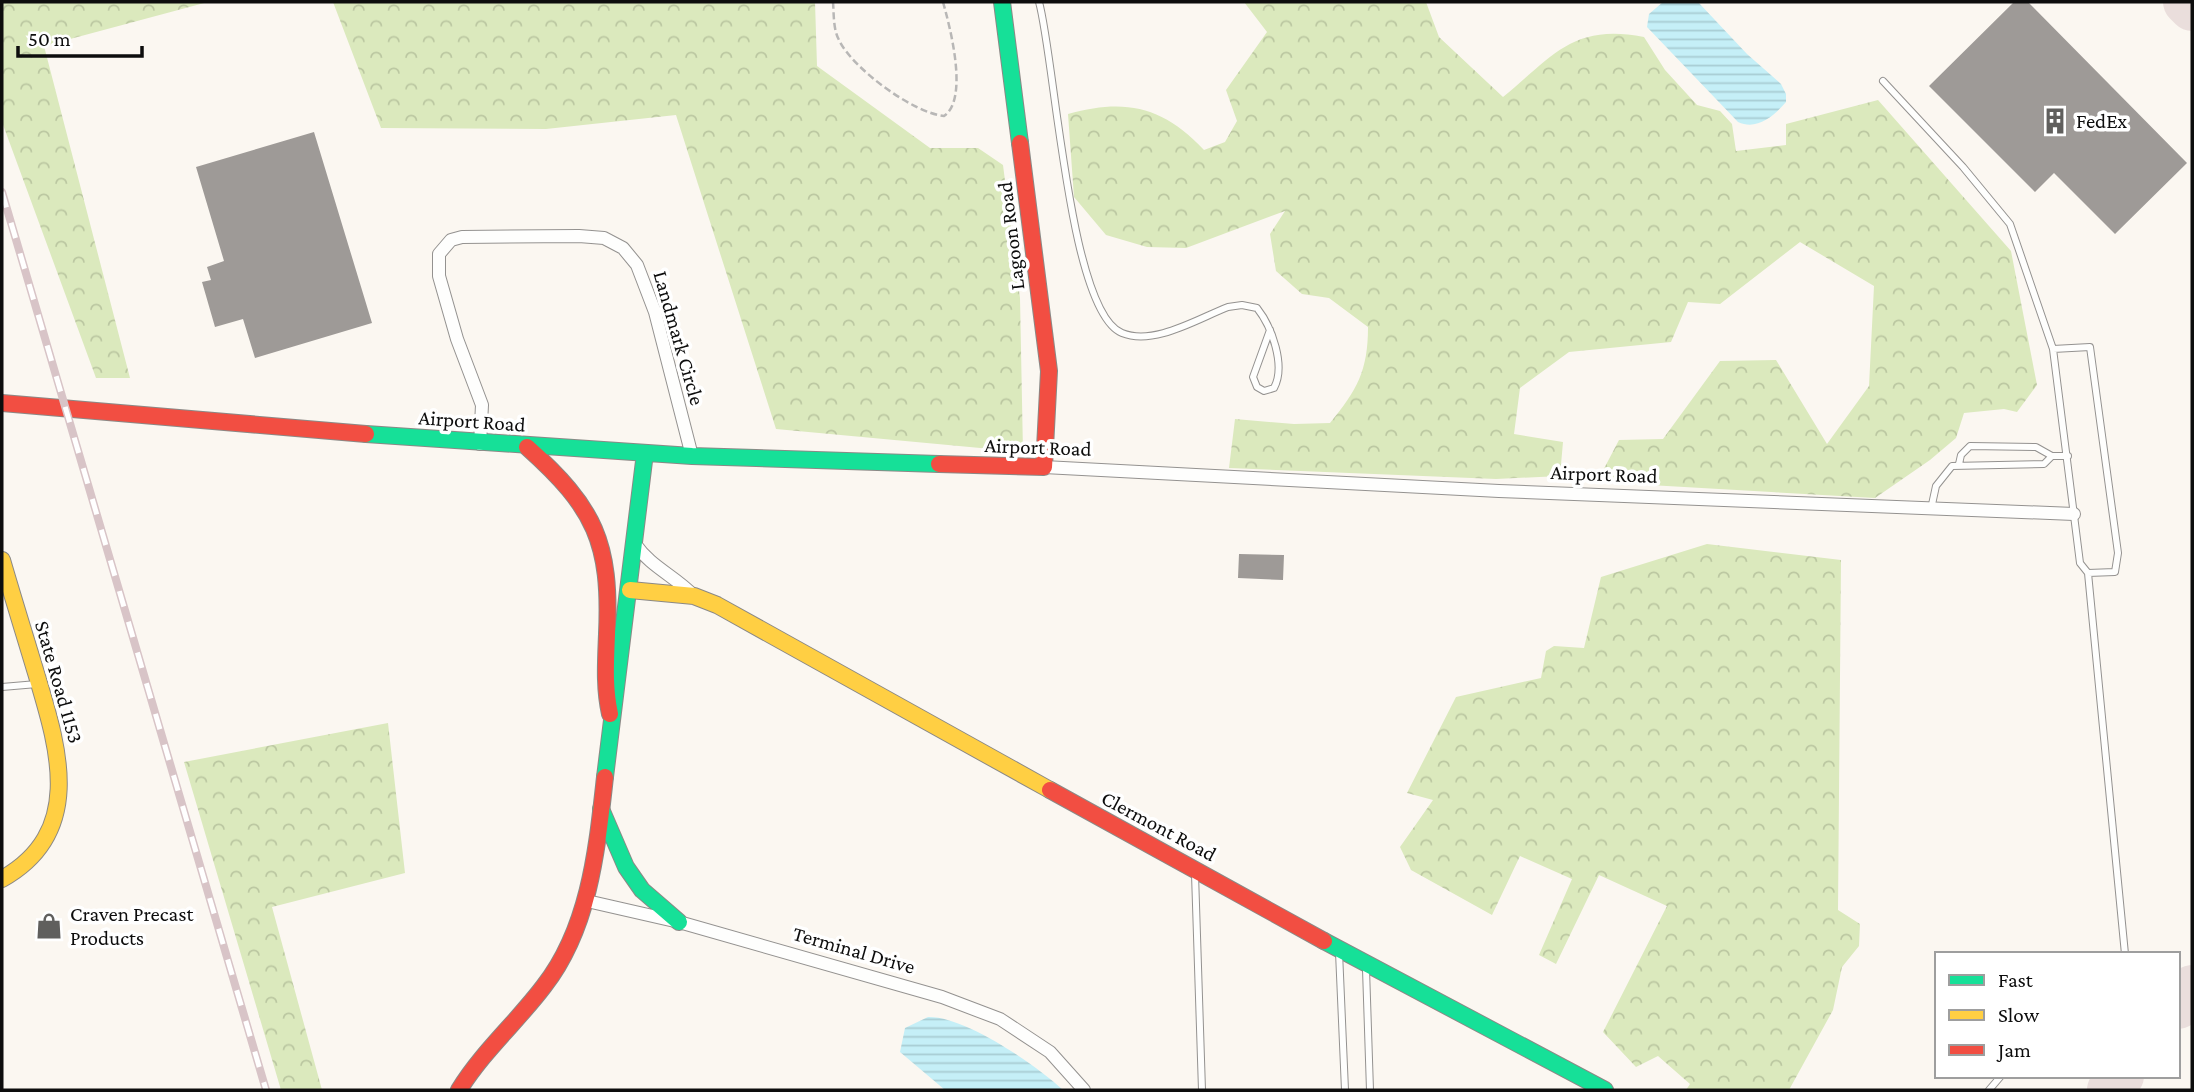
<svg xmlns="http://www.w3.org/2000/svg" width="2194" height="1092" viewBox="0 0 2194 1092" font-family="'Crimson Pro',serif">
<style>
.forest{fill:url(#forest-crowns)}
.water{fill:url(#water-rules)}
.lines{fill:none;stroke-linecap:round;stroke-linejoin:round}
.taxiway{stroke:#eadedc;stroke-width:46}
.building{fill:#9e9a97}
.lane-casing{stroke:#949290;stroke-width:8}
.street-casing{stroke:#949290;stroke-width:14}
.fast-casing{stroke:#8b8986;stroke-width:18}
.slow-casing{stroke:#8b8986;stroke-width:18}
.jam-casing{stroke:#8b8986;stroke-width:18}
.path{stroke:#b8b7b6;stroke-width:2.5;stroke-dasharray:7 3.5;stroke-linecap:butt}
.lane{stroke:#fefefd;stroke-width:6}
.street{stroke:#fefefd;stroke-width:12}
.fast{stroke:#16e098;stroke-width:16}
.slow{stroke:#ffcf43;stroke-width:16}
.jam{stroke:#f24e42;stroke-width:16}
.rail-casing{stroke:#d8c4c7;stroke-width:8}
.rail{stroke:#fff;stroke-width:5;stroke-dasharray:16;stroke-linecap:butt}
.labels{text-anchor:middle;stroke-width:7;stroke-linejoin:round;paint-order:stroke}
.poi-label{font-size:21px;fill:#0d0d0d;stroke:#fff;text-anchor:start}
.street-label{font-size:21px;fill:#0d0d0d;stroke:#fff}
</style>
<defs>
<pattern id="forest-crowns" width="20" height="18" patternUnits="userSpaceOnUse" patternTransform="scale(1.75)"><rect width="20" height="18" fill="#dbe9bd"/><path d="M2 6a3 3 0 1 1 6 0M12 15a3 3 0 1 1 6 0" fill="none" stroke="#bbc7a1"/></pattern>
<pattern id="water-rules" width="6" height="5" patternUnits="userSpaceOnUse" patternTransform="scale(1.75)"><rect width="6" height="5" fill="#c5eff7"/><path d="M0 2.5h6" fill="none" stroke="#a8ccd3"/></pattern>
</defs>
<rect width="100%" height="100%" fill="#fbf7f1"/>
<path class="forest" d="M2,2h206l-164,44 86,332h-34l-94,-256z
M333,2h482l2,64 113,82h48l25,17 17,133 3,154 -247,-23 -100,-314 -130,14 -165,-1z
M1244,2h182l13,35 64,60c50,-41 70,-74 141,-60l21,33 32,35 23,6 12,13 4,27 50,-6v-21l92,-24 133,151 26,134 -20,27 -13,-3 -40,4 -8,25 -26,22 -55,38 -278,-16 22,-42 44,-1 57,-78 56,-1 51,84 42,-58 5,-100 -74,-44 -80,62 -32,-2 -17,40 -102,10 -49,36 -6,46 49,8 -3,34 -64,3 -267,-11 6,-49 59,5 36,-1c27,-33 38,-52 38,-96l-39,-29 -27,-4 -26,-23 -6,-37 15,-23 -99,37 -39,-1 -41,-12 -32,-38 -6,-83c57,-16 95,-8 136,36l21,-8 12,-21 -11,-31 41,-58z
M1707,544l134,16 -3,350 22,14 -1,22 -17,21 -9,43 -44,80h-103l4,-6 -32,-28 -22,11 -33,-35 64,-126 -68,-31 -43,89 -17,-9 33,-76 -52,-23 -28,59 -81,-45 -11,-23 33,-47 -26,-7 49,-96 85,-19 5,-27 8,-5 30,2 17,-71z
M388,723l17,150 -133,34 50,183h-41l-97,-328z"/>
<path class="water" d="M1663,2h35l49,52 34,30 5,10v8c-12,14 -29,29 -48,20l-91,-95 2,-13z
M928,1017c37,-1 108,48 135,73h-118l-45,-38 5,-24z"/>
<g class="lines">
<path class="taxiway" d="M2186,2l6,6
M2178,1006l14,-18
M2110,1090l11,-14"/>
</g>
<path class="building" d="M2014,2h14l159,161 -72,71 -61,-61 -19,19 -106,-106z
M314,132l58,191 -117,35 -12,-39 -28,8 -13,-45 9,-2 -4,-13 17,-6 -28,-94z
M1239,554l45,1 -1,25 -45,-2z"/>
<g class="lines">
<g class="lane-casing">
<path id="lane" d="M1039,2c16,57 30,310 83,331 32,13 75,-14 106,-26l14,-2 15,3c15,19 29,58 17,80l-10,3 -7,-4 -4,-10 17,-47
M1883,81l80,86 47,57 43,125 37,-2 28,206 -3,19 -27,1 -8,-10 -27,-214
M1959,464l2,-9 9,-9 66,1 16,9
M1931,509l5,-23 16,-20 92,-2 8,-8h16
M2088,573l37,381
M2,687l35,-3
M1195,874l7,216
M1339,952l6,138
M1366,969l4,121
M1989,1090l12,-14"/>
</g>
<g class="street-casing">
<path id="street" d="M480,444l2,-39 -25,-66 -18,-63v-22l12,-14 11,-3 117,-1 25,2 19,10 14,17 18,47 37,144
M1044,467l455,24 575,23
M635,544c16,23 40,32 59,52
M587,901l92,21 263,75 58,22 50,33 34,38"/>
</g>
<g class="fast-casing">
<path id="fast" d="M1002,2l18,141
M366,434l326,22 247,8
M605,777l40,-324
M601,809l25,58 16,23 37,32
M1324,941l281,149"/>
</g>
<g class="slow-casing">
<path id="slow" d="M2,560c11,38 23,76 34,113 22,74 50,159 -34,206
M630,590l64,6 23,9 333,185"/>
</g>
<g class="jam-casing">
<path id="jam" d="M2,403l364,31
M527,447c68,61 84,95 80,187 -1,27 -3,53 3,80
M939,464l105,3 5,-96 -29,-228
M1050,790l274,151
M459,1090c24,-39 58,-68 85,-104 46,-59 53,-138 61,-209"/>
</g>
<path class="path" d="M833,2c1,12 0,27 6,38 13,28 74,73 105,76 25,-17 6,-89 -1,-114"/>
<use href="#lane" class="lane"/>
<use href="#street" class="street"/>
<use href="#fast" class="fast"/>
<use href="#slow" class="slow"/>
<use href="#jam" class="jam"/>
<g class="rail-casing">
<path id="rail" d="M2,192l264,898"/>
</g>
<use href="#rail" class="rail"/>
</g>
<defs>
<g id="building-bare" transform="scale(2.1)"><path d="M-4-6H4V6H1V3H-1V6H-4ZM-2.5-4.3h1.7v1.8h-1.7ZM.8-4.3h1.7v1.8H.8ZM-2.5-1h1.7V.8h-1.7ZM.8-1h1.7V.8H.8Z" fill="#605f5d" stroke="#fff" stroke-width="2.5" paint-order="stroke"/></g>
<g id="shop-bare" transform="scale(2.1)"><path d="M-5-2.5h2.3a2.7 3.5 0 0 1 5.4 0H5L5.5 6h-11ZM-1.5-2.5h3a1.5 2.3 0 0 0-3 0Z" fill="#605f5d" stroke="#fff" stroke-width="2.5" paint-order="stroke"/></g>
</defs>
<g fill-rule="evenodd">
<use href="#building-bare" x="2055" y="121"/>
<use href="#shop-bare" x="49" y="926"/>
</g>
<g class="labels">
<g class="poi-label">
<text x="2076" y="128">FedEx</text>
<text x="70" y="921">Craven Precast<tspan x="70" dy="24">Products</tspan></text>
</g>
<g class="street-label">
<text transform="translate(1011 236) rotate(-97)" y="7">Lagoon Road</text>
<text transform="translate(679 338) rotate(74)" y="7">Landmark Circle</text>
<text transform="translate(472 421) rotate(4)" y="7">Airport Road</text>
<text transform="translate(1038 447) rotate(2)" y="7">Airport Road</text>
<text transform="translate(1604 474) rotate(2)" y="7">Airport Road</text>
<text transform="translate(59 682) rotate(74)" y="7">State Road 1153</text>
<text transform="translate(1159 826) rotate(28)" y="7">Clermont Road</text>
<text transform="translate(854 950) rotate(16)" y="7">Terminal Drive</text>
</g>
</g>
<rect width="2194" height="1092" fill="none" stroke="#0d0d0d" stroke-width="7"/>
<rect x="1935" y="952" width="245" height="126" fill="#ffffff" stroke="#9e9e9e" stroke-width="2"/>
<rect x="1949" y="975" width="35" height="10" fill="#16e098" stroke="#9e9e9e" stroke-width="2"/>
<text x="1998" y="987" font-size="21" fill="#0d0d0d">Fast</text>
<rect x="1949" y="1010" width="35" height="10" fill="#ffcf43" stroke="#9e9e9e" stroke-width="2"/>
<text x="1998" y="1022" font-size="21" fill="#0d0d0d">Slow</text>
<rect x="1949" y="1045" width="35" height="10" fill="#f24e42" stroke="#9e9e9e" stroke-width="2"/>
<text x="1998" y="1057" font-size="21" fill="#0d0d0d">Jam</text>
<path d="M18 46v10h124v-10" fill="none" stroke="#0d0d0d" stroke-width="3.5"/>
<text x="28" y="46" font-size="21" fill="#0d0d0d" stroke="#ffffff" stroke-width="5" paint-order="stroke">50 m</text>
</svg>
